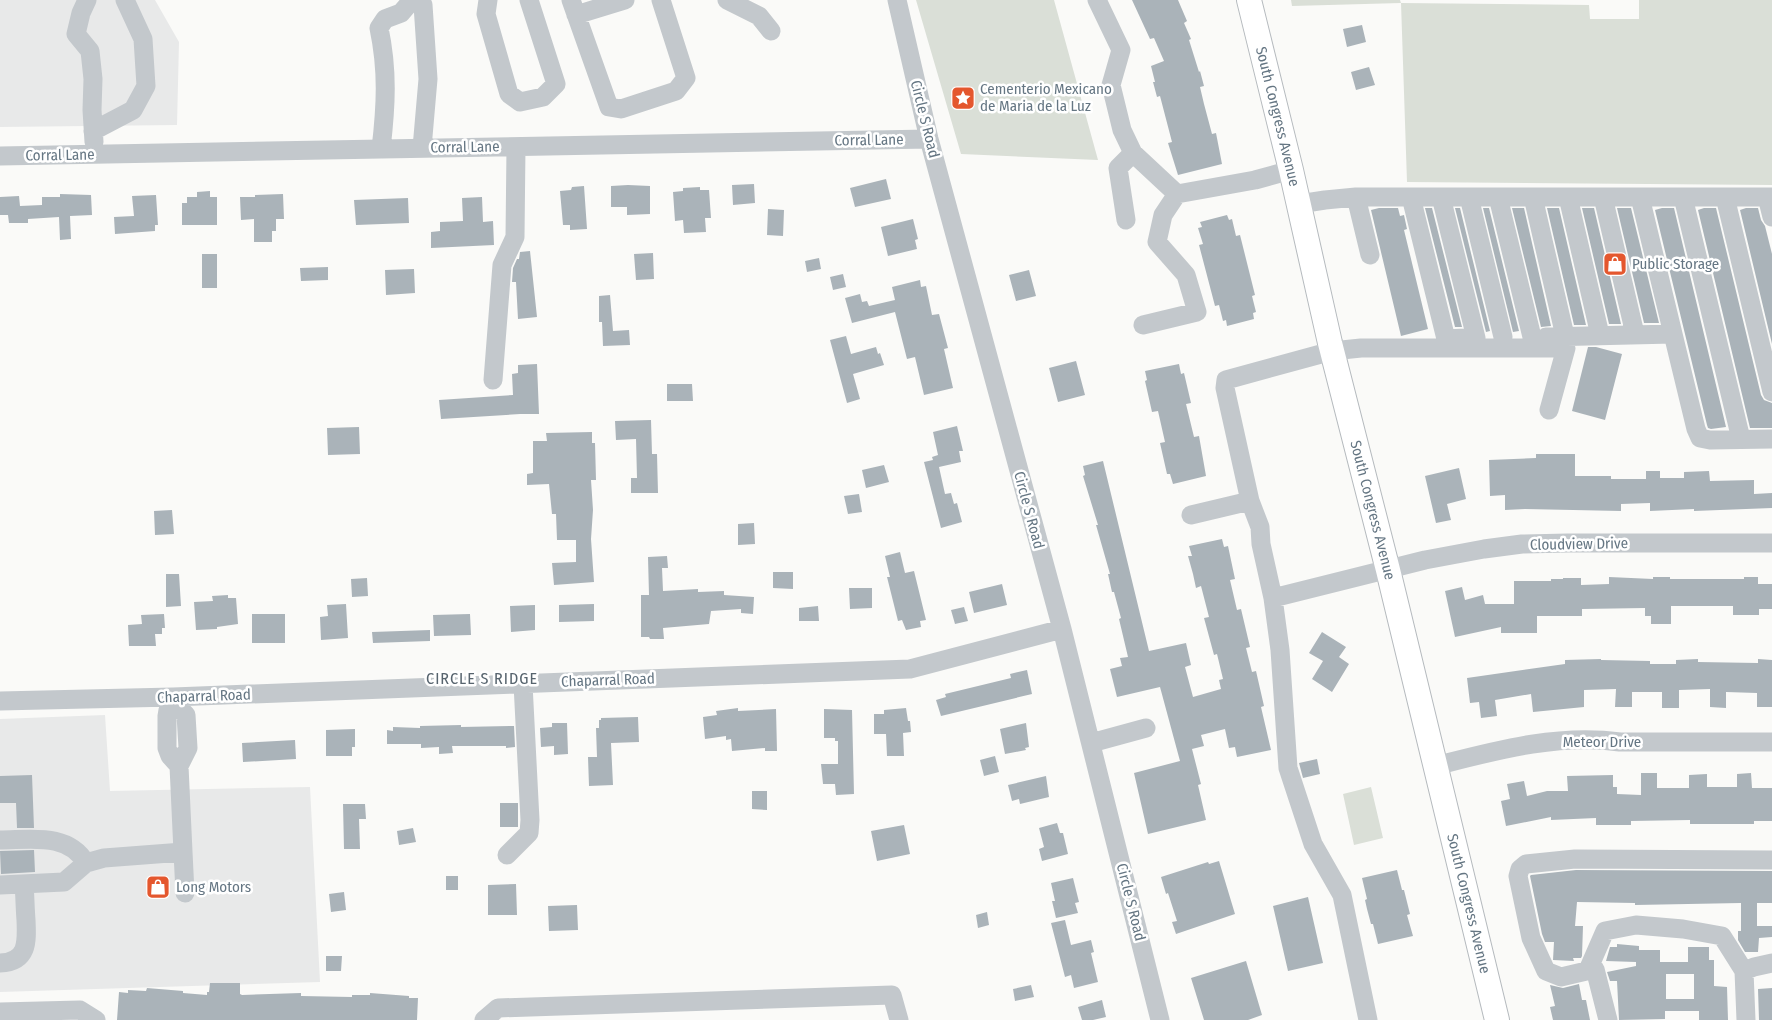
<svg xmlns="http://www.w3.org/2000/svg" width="1772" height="1020" viewBox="0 0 1772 1020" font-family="'Fira Sans Condensed',sans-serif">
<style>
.built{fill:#e8e9e9}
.green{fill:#dadfd7}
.building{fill:#aab3b9;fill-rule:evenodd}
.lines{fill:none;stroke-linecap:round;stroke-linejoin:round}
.major-casing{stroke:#b5babe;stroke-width:26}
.minor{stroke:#c3c8cc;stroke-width:19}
.major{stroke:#fff;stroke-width:24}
.labels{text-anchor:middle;stroke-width:5;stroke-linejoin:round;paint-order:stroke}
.poi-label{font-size:15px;fill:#657683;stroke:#fff;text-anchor:start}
.street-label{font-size:15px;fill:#657683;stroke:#fff}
.neighbourhood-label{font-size:16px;letter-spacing:1px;fill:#57646e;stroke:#fff}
</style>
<rect width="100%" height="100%" fill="#fafaf8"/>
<path class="built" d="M0,0h155l24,42 -2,83 -177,2z
M105,715l5,76 200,-4 10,195 -320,10v-273z"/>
<path class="green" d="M916,0h138l44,160 -137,-6z
M1291,0h109l1,3 188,2 1,14h49v-19h133v185l-365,-3 -6,-179 -109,3z
M1371,787l12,51 -29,7 -11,-51z"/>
<path class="building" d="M1132,0h46l9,21 -3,2 7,16 -2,1 10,32 1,-1 4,15 -4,1 4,17 8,30 4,-1 6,31 -44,11 -10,-32 4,-1 -12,-46 -3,1 -4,-15h2l-4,-16 13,-5 -10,-23 -4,1z
M1362,25l4,17 -19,5 -4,-18z
M1369,67l6,18 -19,5 -5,-18z
M886,179l5,20 -36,8 -5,-19z
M754,184l1,19 -22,2 -1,-20z
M628,185l22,1v28l-23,1v-8h-16v-21z
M584,186l3,43 -17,1v-5h-7l-3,-34 11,-1 1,-3z
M700,187v3h9l2,28h-6l1,14 -22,1 -1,-13 -8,1 -2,-29 10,-1v-3z
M210,191v6h7v28h-35v-22h5v-6h10v-5z
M60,194l31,1 1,20 -22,1 1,23 -11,1 -1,-23 -31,2v4h-19l-1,-8h-8v-18l19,-1 1,10 22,-1v-8h18z
M283,194l1,25h-8v12h-4v11h-18v-23l-13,1 -1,-23h15v-2z
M156,195l2,30h-3v6l-40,3 -1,-17 20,-1 -2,-20z
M482,197l1,25 10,-1 1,24 -63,3v-16l9,-1v-9l23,-1 -1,-23z
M408,198l1,25 -53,2 -2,-25z
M1379,208h19l2,8 4,-1 3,14 -3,1 24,99 -27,7 -30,-126z
M1425,208h7l30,119h-7z
M1455,208h5l30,123 -4,1z
M1483,208h6l30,123 -6,1z
M1512,208h12l27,118 -10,1z
M1547,208h12l27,117h-12z
M1582,208h12l27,116h-12z
M1617,208h14l28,115h-15z
M1662,208h12l52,219 -15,2 -3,-1 -1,-3 -52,-215z
M1704,208h12l45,187 3,5 8,3v25h-22l-52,-218z
M1746,208h12l3,12 4,6 7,28v90l-32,-134z
M768,209l16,1 -1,26 -16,-1z
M1227,215l2,5 3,-1 4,17 4,-1 15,60 -3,1 4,16 -3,1 1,6 -27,7 -1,-6 -3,1 -4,-16 -4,1 -16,-61 4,-1 -5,-16 4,-1 -2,-5z
M913,219l5,20 -3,1 2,9 -29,7 -7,-29z
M530,251l7,66 -19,2 -2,-37h-4l1,-14 4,-9h2l1,-7z
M653,253l1,26 -18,1 -2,-26z
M202,254h15v34h-15z
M819,258l2,11 -14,3 -2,-11z
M328,267v13l-27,1 -1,-13z
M414,269l1,24 -29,2 -1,-25z
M1029,270l7,26 -20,5 -7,-26z
M843,274l3,13 -13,3 -3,-13z
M920,280l1,7 5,-1 6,29 7,-1 9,34 -4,1 9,39 -29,7 -9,-38 -8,2 -12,-47 -43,11 -7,-25 15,-4 2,8 5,-1 2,5 26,-6 -3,-13z
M610,295l3,36 16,-1 1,15 -27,1 -1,-24h-3v-26z
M846,336l5,18 25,-7 2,7 2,-1 4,12 -31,9 7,25 -13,4 -17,-63z
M1588,347h8l26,7 -17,66 -33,-9z
M1076,361l9,34 -27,7 -9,-34z
M537,364l2,50h-19l-79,5 -2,-19 74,-5 -1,-21 6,-1v-8z
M1179,364l2,10 3,-1 7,30 -5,1 8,33 5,-1 7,40 -33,8 -3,-10h-3l-7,-31 5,-1 -7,-31 -6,1 -7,-31 2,-1 -2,-9z
M667,384h25l1,17h-26z
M651,420l1,34h5l1,39h-27v-15h6l-1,-39 -20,1 -1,-19z
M957,426l6,25h-4l2,11 -22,5 6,27 6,-1 3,11 3,-1 5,19 -21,6 -17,-66 9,-2 -1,-3 6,-2 -5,-23z
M359,427l1,27 -32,1 -1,-27z
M592,432v11h3l1,37h-5l2,30 -2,29 3,43 -40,3 -2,-22 24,-1v-22h-19l-1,-26h-4l-3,-30 -22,1v-11l6,-1v-32h14l-1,-8z
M1536,454h39v22h36v3h35v-8h14v7h24v-6l25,-1 1,10 44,-1v14l18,-1v15l-78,3v-2l-44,2v-8l-29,1v7l-96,-2 -20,1v-15l-15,1 -1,-36 47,-2z
M1103,461l46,190 37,-8 5,22 -6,2 8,30 28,-8 -2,-9 4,-1 -6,-25 -3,1 -10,-37 5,-1 -8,-31 -5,2 -3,-14 -5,-18h4l-3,-10 33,-7 2,8 4,-1 7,33 -5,1 7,30 4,-1 9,38 -4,1 6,24 4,-1 8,35 -3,1 10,43 -34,7 -2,-10 -6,1 -4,-19 -24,6 3,11 -12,3 9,35 -3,1 8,35 -58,14 -14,-61 46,-12 -20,-74 -43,10 -7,-28 12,-3 -2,-8 8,-1 -9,-38 2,-1 -7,-26h-2l-4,-18h2l-14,-49h2l-15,-49 2,-1 -2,-9z
M884,465l5,17 -23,6 -4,-18z
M1459,468l7,31 -19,5 4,16 -15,3 -11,-47z
M859,494l3,18 -14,2 -4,-18z
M172,510l2,24 -19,1 -1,-24z
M754,523l1,21 -17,1v-21z
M900,552l5,21 9,-2 12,49 -6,1 1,6 -15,3 -4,-10 -4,1 -11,-44h3l-5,-21z
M667,556l1,12h-6l1,23 35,-2v3l26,-1v4l30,2 -1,17 -12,-1v-4l-30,2 -2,13 -46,4 1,11h-14l-1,-2h-8v-42h8l-1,-38z
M773,572h20v17l-20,-1z
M166,574h13l2,32 -15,1z
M1609,577l44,2v-2h17v2h74v-2h14v7h14v25h-13v6h-26v-9h-62v18h-20v-8h-6v-8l-63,1v7h-45v17h-36v-6l-46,10 -10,-46 17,-4 3,13 18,-5 2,9h29v-23h37v-2h12v-1h18v7l28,-1z
M367,578l1,18 -16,1 -1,-18z
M1002,584l5,21 -33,8 -5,-21z
M849,588h23v20l-22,1z
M228,595v3h8l2,26 -21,3v2l-21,1 -2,-28 19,-1 -1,-5z
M346,604l2,34 -27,2 -1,-23 8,-1 -1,-11z
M594,604v17l-35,1v-17z
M535,605v25l-24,2 -1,-26z
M818,606l1,15h-20v-13z
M964,607l4,14 -13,3 -4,-14z
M164,614l1,14h-3v6h-7l1,12h-27l-1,-21 14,-1 -1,-9z
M252,614h33v29h-33z
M470,614l1,21 -37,1 -1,-21z
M430,630v11l-57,2 -1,-11z
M1322,632l24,15 -7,10 10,7 -17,28 -20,-13 11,-18 -14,-8z
M1601,659v1l49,1v3h26v-4l22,-1v3l60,1v-4l14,1v47h-15v-14l-31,-1v16l-16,-1v-18l-31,1v18h-17v-16h-30v15h-17l1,-18 -32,1v17l-51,5 -2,-18 -36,6 2,16 -16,2 -2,-16 -9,1 -3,-25 98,-14v-4z
M1027,670l5,24 -91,22 -5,-16 10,-3 -1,-3 66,-16 -1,-4z
M738,708v3l38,-2 1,42h-12v-3l-33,3 -1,-12 -5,1v-4l-21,3 -2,-22 14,-2 -1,-4z
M906,708l2,13h2l1,11 -8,1 1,23h-17l-1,-22h-12v-20h10v-4z
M824,709l28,1 2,84 -18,1 -1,-11h-12l-2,-20h17v-23h-3v-3h-11z
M638,717l1,25 -28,1 2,42 -24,1 -1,-29h9l-1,-29h3v-8h2v-2z
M552,723h15l1,31 -14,1v-9l-13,1 -1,-19 12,-1z
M1026,723l3,24 -4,1 1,2 -21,4 -5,-25z
M461,725v2l53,-1 1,21 -9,1v-2h-54l1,7 -14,1v-7l-18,1v-4h-34v-14l6,1v-4l27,1v-2z
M355,729v18h-3v9h-26v-26z
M295,740l1,19 -53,3 -1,-19z
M995,756l4,16 -15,4 -4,-16z
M1317,759l3,15 -17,4 -4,-15z
M1641,773h16v15h32v-13l18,-1v13h30v-13l14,-1 1,15h20v33h-18v3h-64v-4l-59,1v4h-35v-7l-45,2v-3l-45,9 -5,-25 9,-2 -3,-15 17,-3 3,15 20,-5h21l-1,-15 46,-1v12h4v7l24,1z
M32,775l2,53h-17l-1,-25h-16v-27z
M1046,776l3,21 -29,7 -1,-5 -7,2 -4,-16z
M752,791h15v19l-15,-1z
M500,803h18v24h-18z
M343,804h22l1,15h-7l1,30h-16z
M1057,823l3,10h3l5,21 -26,7 -3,-12 5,-2 -5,-19z
M904,825l6,29 -33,7 -6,-30z
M413,828l3,14 -17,3 -2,-14z
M34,850l1,22 -34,2 -1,-23z
M1219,861l16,53 -59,20 -4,-12 5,-1 -9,-28 -2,1 -5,-17 47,-15 1,2z
M1397,870l5,20h2l6,24 -3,1 6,21 -35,8 -5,-20h-2l-4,-15 -2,-9 2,-1 -5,-21z
M1576,870l196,1v32h-15v23h15v11l-13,1 -1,14h-13l-7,-12v-9h3v-28l-106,2v-2l-58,-1 -2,24h8l-1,30 -1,2h-8l1,3 -21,-1 1,-18h-9l-3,-8 -12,-58 1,-1z
M446,876h12v14h-12z
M1073,878l6,24 -4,1 3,10 -22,5 -4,-17h3l-4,-18z
M516,884l1,31h-29v-30z
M344,892l2,18 -15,2 -2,-18z
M1308,897l15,66 -35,8 -15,-65z
M577,905l1,25 -29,1 -1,-25z
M987,912l2,13 -11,3 -2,-13z
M1065,920l6,25 20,-5 3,12 -3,1 7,29 -24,6 -3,-13 -6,2 -14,-54z
M1617,944l22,2v4h21v12h28v-15h21v13h5v26l13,1 1,33h-29v-9h-34v8l-46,1 -2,-39h-7l-3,-9 29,-6v-4l-30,-1 4,-14h7zM1666,974h28v25h-28z
M326,956h16l-1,15h-15z
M1246,961l16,54 -14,5h-44l-13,-42z
M210,983h30v11l2,1 59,-2v3l51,1v-2h18v-2l39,3v2h9l-1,22h-300l2,-28 9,1v-3l18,1 1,-3 36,3v2l24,2v-3h2z
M1579,984l3,16h4l4,20h-37l-3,-13 5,-1 -5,-21 13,3z
M1031,985l3,12 -19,4 -2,-12z
M1772,988v32h-13l-1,-31z
M1102,1000l4,17 -13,3h-11l-4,-13z"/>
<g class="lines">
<g class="major-casing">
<g id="major">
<path id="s1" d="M1249,0l42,170 39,173 58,227 109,450"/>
</g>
</g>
<path class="minor" d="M87,0l-6,13 -5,21 14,17 3,28 -1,31 2,32
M413,0l10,5 5,74 -6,69
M488,0l-2,14 23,80 11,8 23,-5 13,-13 -27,-84
M571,0l38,107 12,2 55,-18 10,-13 -25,-78
M727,0l32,16 12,15
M897,0l32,139 133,490 98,391
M1097,0l24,50 -10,35 11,45 11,23 44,41 -14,21 -6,27 29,33 11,37 -54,13
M576,15l49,-15
M93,131l40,-21 13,-24 -3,-47 -18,-39
M381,149c5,-43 7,-78 -2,-121l6,-9 16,-6 11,-13
M0,156l929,-17
M1177,194l78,-14 36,-10
M1356,197l14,58
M1411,197l35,142 20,-1
M1441,197l35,141
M1469,197l34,140
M1498,197l34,140
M1533,197l32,139
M1568,197l32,138
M1603,197l32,137
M1640,197l33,137
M1683,197l58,242
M1725,197l47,195
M1767,197l5,20
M1299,204l26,-4 31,-3h416
M1126,220l-8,-52 15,-15
M1546,337l127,-3 23,95 4,9 10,2 62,-1
M493,380l9,-115 13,-28 1,-90
M1191,515l59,-14
M1273,598l152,-38 59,-11 38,-5 46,-1h204
M0,701l173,-4 737,-28 152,-40
M175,704l-7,6 -1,6v32l3,8 9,10
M1091,743l55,-15
M1435,766c59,-15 123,-33 185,-24h152
M0,840c30,0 68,-8 86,23
M183,852l2,41
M507,855l22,-22 1,-13 -7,-136
M0,885l64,-3 22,-19 18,-5 79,-6 -4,-86 9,-18 -2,-33 -11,-11 -2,-7
M0,963c28,-1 27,-21 26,-43 -1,-12 -1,-24 -2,-36
M1588,970l17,-39 31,-6 47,4 39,7 22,35
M0,1012l80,-2 16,10
M484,1020l14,-12 394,-13 7,25
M1368,1020l-26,-125 -29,-51 -25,-76 -8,-118 -7,-52 -12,-54 -1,-17 -10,-26 -25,-113 1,-8 106,-29 29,-3h205l-17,62
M1608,1020l-13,-51 -34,8 -15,-6 -15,-33 -13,-62 2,-7 6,-5 49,-5 197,1
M1746,1020l-2,-49 10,-4 18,-4"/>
<use href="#major" class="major"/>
</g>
<defs>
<g id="sight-square" transform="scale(1.25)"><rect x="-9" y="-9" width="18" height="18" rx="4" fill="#e4572e" stroke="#fff"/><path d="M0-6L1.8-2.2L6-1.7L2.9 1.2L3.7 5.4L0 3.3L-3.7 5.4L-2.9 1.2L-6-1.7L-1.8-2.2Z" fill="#fff"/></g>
<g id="shop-square" transform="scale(1.25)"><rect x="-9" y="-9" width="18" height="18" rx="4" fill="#e4572e" stroke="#fff"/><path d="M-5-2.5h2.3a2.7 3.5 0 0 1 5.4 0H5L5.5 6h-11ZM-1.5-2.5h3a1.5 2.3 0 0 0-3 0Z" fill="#fff"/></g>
</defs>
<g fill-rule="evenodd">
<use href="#sight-square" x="963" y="98"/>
<use href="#shop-square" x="1615" y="264"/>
<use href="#shop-square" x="158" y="887"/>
</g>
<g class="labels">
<g class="poi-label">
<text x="980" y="94">Cementerio Mexicano<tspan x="980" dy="17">de Maria de la Luz</tspan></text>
<text x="1632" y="269">Public Storage</text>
<text x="176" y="892">Long Motors</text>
</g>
<g class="street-label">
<text dy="5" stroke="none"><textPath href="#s1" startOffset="120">South Congress Avenue</textPath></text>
<text transform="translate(925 119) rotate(76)" y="5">Circle S Road</text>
<text transform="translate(869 140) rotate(-1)" y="5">Corral Lane</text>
<text transform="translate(465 147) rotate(-1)" y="5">Corral Lane</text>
<text transform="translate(60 155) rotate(-1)" y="5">Corral Lane</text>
<text transform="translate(1029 510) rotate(75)" y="5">Circle S Road</text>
<text dy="5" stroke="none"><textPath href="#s1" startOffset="525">South Congress Avenue</textPath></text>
<text transform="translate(1579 544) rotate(-1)" y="5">Cloudview Drive</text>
<text transform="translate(608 680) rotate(-2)" y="5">Chaparral Road</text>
<text transform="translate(204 696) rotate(-2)" y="5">Chaparral Road</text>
<text x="1602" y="747">Meteor Drive</text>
<text transform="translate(1131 902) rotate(76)" y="5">Circle S Road</text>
<text dy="5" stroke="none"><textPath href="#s1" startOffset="930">South Congress Avenue</textPath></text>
</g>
<g class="neighbourhood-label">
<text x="482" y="684">CIRCLE S RIDGE</text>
</g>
</g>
</svg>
